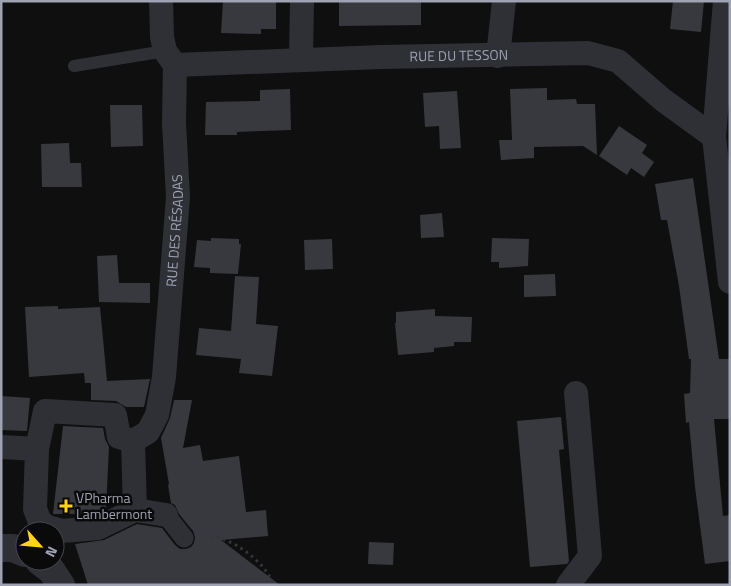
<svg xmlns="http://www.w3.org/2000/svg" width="731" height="586" viewBox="0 0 731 586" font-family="'Titillium Web',sans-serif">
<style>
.building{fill:#38393f}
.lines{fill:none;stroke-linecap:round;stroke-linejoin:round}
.path{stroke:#35363d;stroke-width:3;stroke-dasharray:2.5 4;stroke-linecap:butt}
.service{stroke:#2f3036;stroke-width:12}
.pedestrian{stroke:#2f3036;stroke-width:19}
.minor{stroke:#2f3036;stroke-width:24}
.tertiary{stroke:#2f3036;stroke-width:28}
.poi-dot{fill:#ffd318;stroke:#0a0a0b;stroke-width:2}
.labels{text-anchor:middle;stroke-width:5;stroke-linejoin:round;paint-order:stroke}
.street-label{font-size:14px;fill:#9ea2b3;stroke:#0a0a0b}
.poi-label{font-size:14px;fill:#9ea2b3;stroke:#0a0a0b;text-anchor:start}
</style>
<rect width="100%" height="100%" fill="#0f0f10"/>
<path class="building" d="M223,1h53v28h-15v5l-40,-1z
M339,1h82v24l-82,1z
M673,1h31l-3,31 -31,-3z
M547,88v12l29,-1 1,5h18l2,51 -14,-9 -49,1v11l-33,2 -2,-20h13l-2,-51z
M290,89l1,41 -54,2v3h-32l1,-33 54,-1v-11z
M457,91l4,57 -21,1 -1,-23 -14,1 -2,-34z
M110,105h32l1,41 -32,1z
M619,126l28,19 -5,8 12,9 -10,15 -13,-9 -4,7 -28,-19z
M69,143l1,20h11l1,24h-40l-1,-43z
M693,178l26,181h11v60h-16l9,97 7,-1v46l-25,3 -10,-77 -6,-65 -3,1 -2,-29 6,-1 1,-34h-2l-10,-73 -12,-66h-6l-6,-36z
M442,213l2,24 -23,1 -1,-23z
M211,238l28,1v5h2l-3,30 -28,-1v-5l-16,-1 3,-27 14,1z
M492,238l37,1 -1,27 -29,2v-6h-8z
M332,239l1,30 -28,1 -1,-30z
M117,255l2,28h31v20l-51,-1 -2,-46z
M555,274l1,22 -32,1v-22z
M235,276l24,1 -3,47 22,2 -6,50 -33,-3 2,-14 -45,-4 3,-27 32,3z
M58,306v3l42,-2 7,74 43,-2 -6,28h-18l-10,-6 -25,-1v-17h-6l-1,-10 -55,4 -4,-70z
M435,309v7l37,1 -1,25h-17v4l-20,2v4l-36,3 -3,-32h1v-11z
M1,396l29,2 -3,33 -26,-1z
M174,400h18l-9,48 17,-3 3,16 36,-5 7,56 20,-2 2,26 -47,4 59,45h-192l-13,-41 29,-4 33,-16 25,4 13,17 5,4h6l5,-2 3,-4 1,-6 -2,-6 -14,-17 -4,-9 -4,-2 -3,-18 1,-1 -8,-46 9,-20z
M561,417l3,32 -5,1 10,111 -2,3 -37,3 -13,-146z
M63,426l40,2 2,11 4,8 -3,62 -11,5h-42z
M369,542l25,1 -1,22 -25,-1z"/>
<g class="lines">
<path class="path" d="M204,536c23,-3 64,27 69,49"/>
<path class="service" d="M74,66l91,-15"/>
<path class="pedestrian" d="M166,515l18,23"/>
<g class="minor">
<path d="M161,1l1,36 3,14 10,14"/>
<path d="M725,1l-11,136 16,145"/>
<path d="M498,56l6,-55"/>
<path d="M301,59l1,-58"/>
<path id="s1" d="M175,65l206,-8 207,-4 30,8 45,39 51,37"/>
<path d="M133,441l2,69"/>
<path d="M1,447l36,2 -2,60 5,13 8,5 14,4 36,-3 37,-18 31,5"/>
<path id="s2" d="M37,449l8,-38 70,4 4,22 14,4 15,-9 9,-17 7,-38 14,-180 -4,-74 1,-58"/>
<path d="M568,585l22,-29 -14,-163"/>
</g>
<path class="tertiary" d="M1,548h12l12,5
M39,561l12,9 10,15"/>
</g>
<path class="poi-dot" d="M63.5 498.5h5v5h5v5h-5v5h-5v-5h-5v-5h5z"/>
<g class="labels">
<g class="street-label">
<text dy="5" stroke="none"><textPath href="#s1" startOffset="284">RUE DU TESSON</textPath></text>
<text dy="5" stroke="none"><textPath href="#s2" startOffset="368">RUE DES RÉSADAS</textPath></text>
</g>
<g class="poi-label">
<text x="76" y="503">VPharma<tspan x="76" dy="16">Lambermont</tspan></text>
</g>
</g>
<rect width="731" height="586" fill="none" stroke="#9ea2b3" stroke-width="5"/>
<g transform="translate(40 546) rotate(117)"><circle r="24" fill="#0a0a0b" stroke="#45474e"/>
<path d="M0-4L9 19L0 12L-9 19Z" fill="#ffd318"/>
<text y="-8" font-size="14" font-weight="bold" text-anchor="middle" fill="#9ea2b3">N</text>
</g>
</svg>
